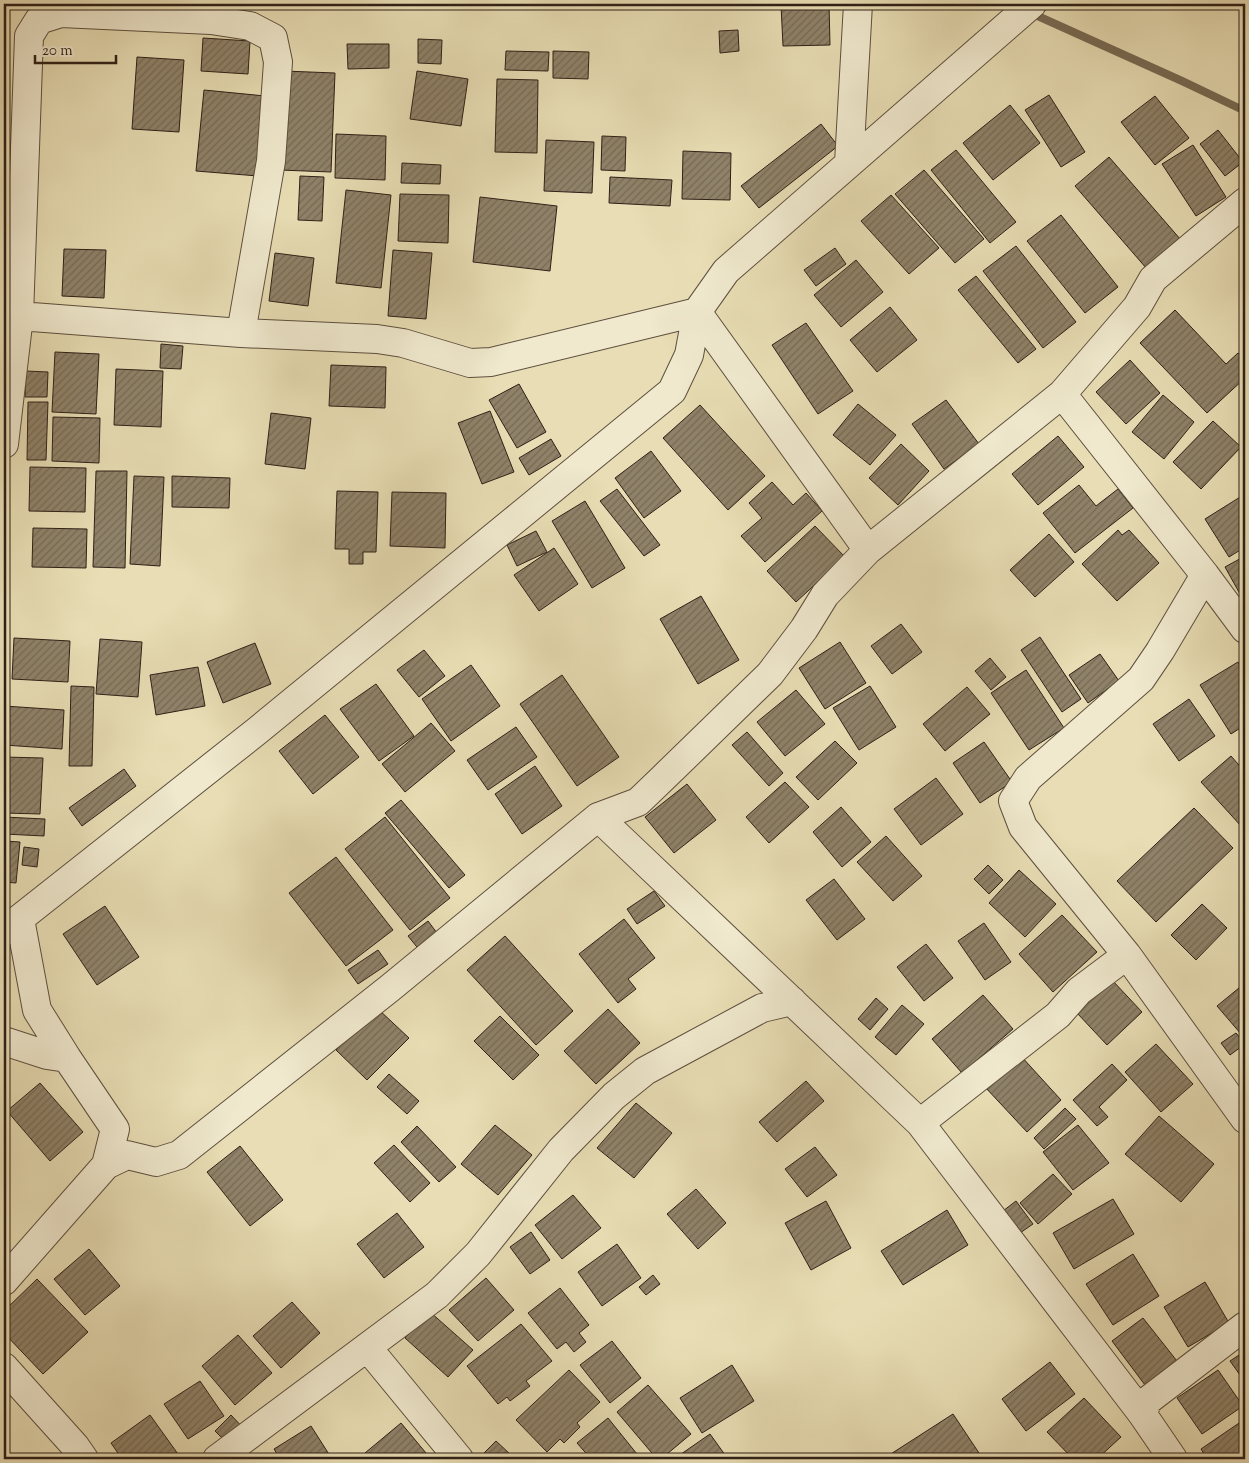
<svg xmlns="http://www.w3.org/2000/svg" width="1249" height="1463" viewBox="0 0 1249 1463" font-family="'Sorts Mill Goudy',serif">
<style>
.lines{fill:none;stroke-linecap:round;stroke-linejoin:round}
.stream{stroke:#786b55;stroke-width:8}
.building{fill:url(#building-hatch);stroke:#2f2017}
.street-casing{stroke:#5d4f3e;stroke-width:30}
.street{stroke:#f0e9ce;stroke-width:28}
</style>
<defs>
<pattern id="building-hatch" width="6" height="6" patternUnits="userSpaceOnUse" patternTransform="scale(1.25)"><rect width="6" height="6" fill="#8f8269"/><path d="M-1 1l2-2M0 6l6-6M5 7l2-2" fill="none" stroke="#756a55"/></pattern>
</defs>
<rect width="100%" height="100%" fill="#e8ddb4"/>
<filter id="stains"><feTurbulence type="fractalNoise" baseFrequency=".004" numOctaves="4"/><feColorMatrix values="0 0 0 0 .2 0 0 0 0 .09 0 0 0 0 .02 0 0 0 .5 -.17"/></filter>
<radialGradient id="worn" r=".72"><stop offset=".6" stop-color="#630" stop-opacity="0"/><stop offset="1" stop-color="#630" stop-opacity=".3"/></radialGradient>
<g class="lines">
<path class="stream" d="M1031,13l151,68 63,30"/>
</g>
<path class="building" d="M829,4l1,41 -47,1 -2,-41z
M738,30l1,21 -19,2 -1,-22z
M203,38l47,3 -2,33 -47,-3z
M418,39l24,1 -1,24 -23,-1z
M347,44h42v24l-41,1z
M506,51l43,1 -1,19 -43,-1z
M553,51l36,1 -1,27 -35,-1z
M137,57l47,3 -5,72 -47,-3z
M284,71l51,2 -4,99 -51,-2z
M417,71l51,8 -7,47 -51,-7z
M497,79l41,1 -1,73 -42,-1z
M204,90l61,6 -7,80 -62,-5z
M1049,95l36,57 -24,15 -36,-57z
M1155,96l34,42 -34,27 -34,-43z
M1010,105l30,38 -47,37 -30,-37z
M821,124l17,22 -79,62 -18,-22z
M1218,130l25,32 -18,14 -25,-32z
M336,134l50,2 -1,44 -50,-2z
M602,136l24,1 -1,34 -24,-1z
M546,140l48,2 -2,51 -48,-2z
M1193,145l33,52 -30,19 -34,-52z
M956,150l60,72 -26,21 -59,-73z
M683,151l48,2 -1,47 -48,-1z
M1109,157l72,83 -34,29 -72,-83z
M402,163l39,2 -1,19 -39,-1z
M924,170l60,69 -29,24 -60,-69z
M300,176l24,1 -2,44 -24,-1z
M610,177l62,3 -2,26 -61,-3z
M346,190l45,5 -10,93 -45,-5z
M400,194l49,1 -1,48 -50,-2z
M891,195l48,53 -30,26 -48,-53z
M480,197l77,9 -7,65 -77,-9z
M1061,215l57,72 -33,26 -58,-72z
M1016,246l60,76 -33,26 -60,-77z
M835,248l11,16 -30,22 -12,-16z
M64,249l42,1 -2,48 -42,-2z
M393,250l39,3 -6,66 -38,-3z
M275,253l39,5 -6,48 -39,-5z
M856,260l27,32 -42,35 -27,-32z
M976,276l60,73 -18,14 -60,-73z
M890,307l27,33 -40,32 -27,-32z
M1175,310l51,54 12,-11 7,7v18l-38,35 -67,-70z
M806,323l47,68 -35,23 -46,-69z
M161,344l22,2 -2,23 -21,-1z
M55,352l44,2 -3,60 -44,-2z
M1130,360l30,33 -34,31 -30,-32z
M331,365l55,2 -1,41 -56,-2z
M116,369l47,2 -2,56 -47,-2z
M26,371l22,1 -1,25h-22z
M519,384l27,48 -29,16 -28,-48z
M1163,395l31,27 -30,37 -32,-27z
M946,400l33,44 -35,25 -32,-45z
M28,402h20l-2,58h-19z
M858,404l38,31 -26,30 -37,-30z
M700,405l65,71 -37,34 -65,-72z
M490,411l24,61 -32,12 -24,-61z
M271,413l40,5 -6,51 -40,-5z
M53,417l47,1 -1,45 -47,-2z
M1213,421l28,26 -40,42 -28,-27z
M1058,436l26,31 -46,38 -26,-31z
M551,439l10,17 -32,19 -10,-17z
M901,444l28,27 -31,34 -29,-27z
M651,451l30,40 -37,27 -29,-40z
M30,467l56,1 -1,44 -56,-1z
M96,471h31l-2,97 -32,-1z
M134,476l30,1 -4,89 -30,-2z
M172,476l58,2 -1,30 -57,-1z
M772,482l21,23 13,-12 16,18 -57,51 -24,-26 21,-18 -13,-15z
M1079,485l17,21 22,-17 15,19 -58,45 -32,-40z
M617,489l43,56 -16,11 -44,-55z
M337,491l41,1 -2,60h-13v12h-14v-15h-14z
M392,492l54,1 -1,55 -55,-2z
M1245,494v53l-16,10 -24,-38z
M585,501l40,67 -33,20 -40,-67z
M815,526l30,31 -49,45 -29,-31z
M33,528l54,1 -1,39 -54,-1z
M1118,530l4,5 7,-5 30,33 -42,38 -35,-37z
M536,531l11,21 -30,14 -10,-21z
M1049,534l25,28 -39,35 -25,-27z
M554,548l24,36 -39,27 -25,-36z
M1245,556v47l-20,-36z
M701,596l38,64 -41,24 -38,-65z
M901,624l21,28 -30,22 -21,-28z
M1040,637l41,62 -19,13 -41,-62z
M14,638l56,3 -2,41 -56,-3z
M100,639l42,3 -4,55 -42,-3z
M840,642l26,41 -41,26 -26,-41z
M255,643l16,41 -48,19 -16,-41z
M424,650l21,26 -26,21 -22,-27z
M1100,654l19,27 -31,22 -19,-28z
M990,658l16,19 -15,13 -16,-19z
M1238,662l7,12v51l-14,9 -31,-49z
M471,665l29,41 -49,35 -29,-42z
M198,667l7,39 -49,9 -6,-40z
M1026,670l38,58 -35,22 -38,-57z
M562,675l57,82 -42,29 -57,-82z
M376,684l38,52 -35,25 -39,-52z
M71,686l23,1 -2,79h-23z
M870,686l26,41 -37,23 -26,-42z
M967,687l23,27 -45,37 -22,-27z
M796,690l29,34 -40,32 -28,-34z
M1189,699l26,37 -36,25 -26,-37z
M4,706l60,4 -2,39 -58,-4z
M325,715l34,42 -46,37 -34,-43z
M431,723l24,28 -50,41 -23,-28z
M516,727l21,30 -49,33 -21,-30z
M747,732l36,41 -14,13 -37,-41z
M835,741l22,22 -39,37 -22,-23z
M984,742l28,40 -32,21 -27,-40z
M1245,742v10l-5,-6z
M1231,756l14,16v50l-4,4 -40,-44z
M4,757l39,1 -3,56 -36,-1z
M535,766l27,40 -40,28 -27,-40z
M124,769l12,17 -54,40 -13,-18z
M936,778l27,36 -42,31 -27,-36z
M785,782l24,25 -40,36 -23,-26z
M687,784l29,36 -42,33 -29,-36z
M401,800l64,75 -16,13 -64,-75z
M841,807l30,35 -29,25 -29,-35z
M1194,808l39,40 -77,74 -39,-41z
M4,817l41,2 -1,17 -40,-2z
M385,817l65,81 -40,32 -65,-81z
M886,836l36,40 -29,25 -36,-39z
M4,841l16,1 -4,41 -12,-1z
M24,847l15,2 -2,18 -15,-2z
M336,857l57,73 -47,36 -57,-73z
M988,865l15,15 -14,14 -15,-15z
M1019,870l37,34 -31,33 -36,-34z
M834,879l31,40 -28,21 -31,-40z
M654,891l11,15 -28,18 -10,-15z
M1202,904l25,24 -31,32 -25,-25z
M105,906l34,51 -42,28 -34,-51z
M1062,915l35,37 -44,40 -34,-38z
M624,919l31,39 -27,21 8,10 -18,14 -39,-49z
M428,921l12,16 -19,15 -13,-16z
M984,923l27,39 -26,18 -27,-39z
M505,936l68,75 -37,34 -69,-75z
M926,944l27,34 -29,23 -27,-34z
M378,950l10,14 -30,20 -10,-14z
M1112,980l30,32 -35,33 -30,-32z
M1245,983v48l-4,3 -24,-28z
M983,995l30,34 -51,44 -30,-34z
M876,998l12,11 -18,21 -12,-11z
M902,1005l22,19 -28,31 -21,-18z
M377,1008l32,30 -42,42 -31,-30z
M608,1009l32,34 -44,41 -32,-33z
M500,1016l39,39 -26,25 -39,-39z
M1236,1033l9,11 -15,11 -9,-12z
M1156,1044l37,40 -32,28 -36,-40z
M1020,1055l41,45 -34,32 -42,-45z
M1112,1064l15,16 -28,27 9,10 -11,9 -24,-26z
M389,1074l30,27 -12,13 -30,-27z
M806,1081l18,20 -47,41 -18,-20z
M40,1083l43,49 -33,29 -43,-50z
M636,1103l36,30 -38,45 -37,-30z
M1065,1108l11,11 -32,30 -10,-11z
M1159,1116l55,48 -33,38 -56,-48z
M495,1125l37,30 -34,40 -37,-31z
M1078,1125l31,38 -36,27 -30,-38z
M417,1126l39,41 -17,15 -38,-40z
M394,1145l36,38 -20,19 -36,-39z
M240,1146l43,54 -33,26 -43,-54z
M815,1147l22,28 -30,22 -22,-28z
M1053,1174l19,20 -34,30 -18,-21z
M696,1189l30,34 -28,26 -31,-35z
M573,1195l28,33 -39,31 -27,-34z
M1113,1199l21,35 -60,35 -21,-36z
M826,1201l25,47 -40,22 -26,-47z
M1016,1201l17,23 -13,9 -17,-22z
M947,1210l21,35 -65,40 -22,-34z
M397,1213l27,34 -40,31 -27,-34z
M531,1232l19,28 -20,14 -20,-27z
M617,1244l24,34 -39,28 -24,-34z
M89,1249l31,37 -35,29 -31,-36z
M1133,1254l26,42 -46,29 -27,-41z
M653,1275l7,9 -14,11 -7,-8z
M486,1278l28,32 -36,31 -29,-31z
M37,1279l51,53 -45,42 -39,-41v-22z
M1205,1282l24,41 -41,24 -24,-40z
M560,1288l29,37 -10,8 7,9 -12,10 -8,-10 -9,7 -29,-36z
M292,1302l28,31 -39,35 -28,-32z
M429,1311l44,39 -25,27 -43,-39z
M1143,1318l34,43 -32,24 -33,-44z
M521,1324l31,37 -26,20 4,5 -20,15 -3,-4 -9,7 -31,-38z
M238,1335l34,38 -37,32 -33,-39z
M612,1341l29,37 -31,25 -30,-38z
M1245,1351v31l-15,-21z
M1050,1362l25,32 -49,37 -24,-32z
M732,1365l22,36 -52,32 -22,-35z
M569,1370l31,32 -23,21 3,4 -16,16 -4,-4 -13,13 -31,-32z
M1218,1370l25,36 -41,28 -25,-36z
M200,1381l24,35 -36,23 -24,-35z
M648,1385l43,49 -30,25h-4l-40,-47z
M1084,1398l37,39 -24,22h-24l-26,-27z
M953,1414l30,45h-100z
M150,1415l28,39 -7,5h-49l-11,-16z
M231,1415l14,15 -16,15 -14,-14z
M608,1418l33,41h-50l-14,-16z
M1245,1419v40h-38l-6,-10z
M401,1423l30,36h-61l-5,-6z
M311,1426l21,33h-52l-6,-10z
M710,1434l18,25h-54z
M496,1441l14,13 -5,5h-21l-3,-3z"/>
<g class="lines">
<g class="street-casing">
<path id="street" d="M849,163l9,-159
M19,316l222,17 136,6 26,4 67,20 21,-1 206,-50 171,238
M1062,394l143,181 40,54
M4,444l15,-128 10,-280 10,-16 22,-7 150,7 39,6 23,12 5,24 -7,99 -30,172
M1205,575l-45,76 -19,28 -113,99 -15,23 10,26 104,128 118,164
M598,817l322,306 223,292
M20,919l17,91 30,48 48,71 -9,36
M4,931l253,-200 415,-340 17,-36 8,-43 29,-41 306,-267
M4,1041l43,14 20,3
M920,1123l138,-108 21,-24 48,-36
M4,1281l102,-116 21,-10 29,7 23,-7 211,-167 208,-171 40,-15 25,-24 107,-104 34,-45 21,-34 43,-45 194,-156 75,-87 16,-28 92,-77
M367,1347l92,112
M4,1367l71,79 9,13
M217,1459l220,-164 41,-41 83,-104 53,-54 31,-25 117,-63 30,-7
M1173,1459l-30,-44 4,-14 98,-75"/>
</g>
<use href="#street" class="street"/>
</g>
<rect width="1249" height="1463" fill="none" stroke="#e8ddb4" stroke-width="20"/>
<rect x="5" y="5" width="1239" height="1453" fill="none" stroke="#2f2017" stroke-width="2.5"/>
<rect x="10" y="10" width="1229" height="1443" fill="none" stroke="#2f2017"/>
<path d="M35 55v8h81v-8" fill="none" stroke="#2f2017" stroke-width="2.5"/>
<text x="42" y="55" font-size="15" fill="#2f2017" stroke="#f0e9ce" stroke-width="4" paint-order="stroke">20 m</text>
<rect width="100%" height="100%" filter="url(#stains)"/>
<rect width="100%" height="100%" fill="url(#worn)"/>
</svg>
